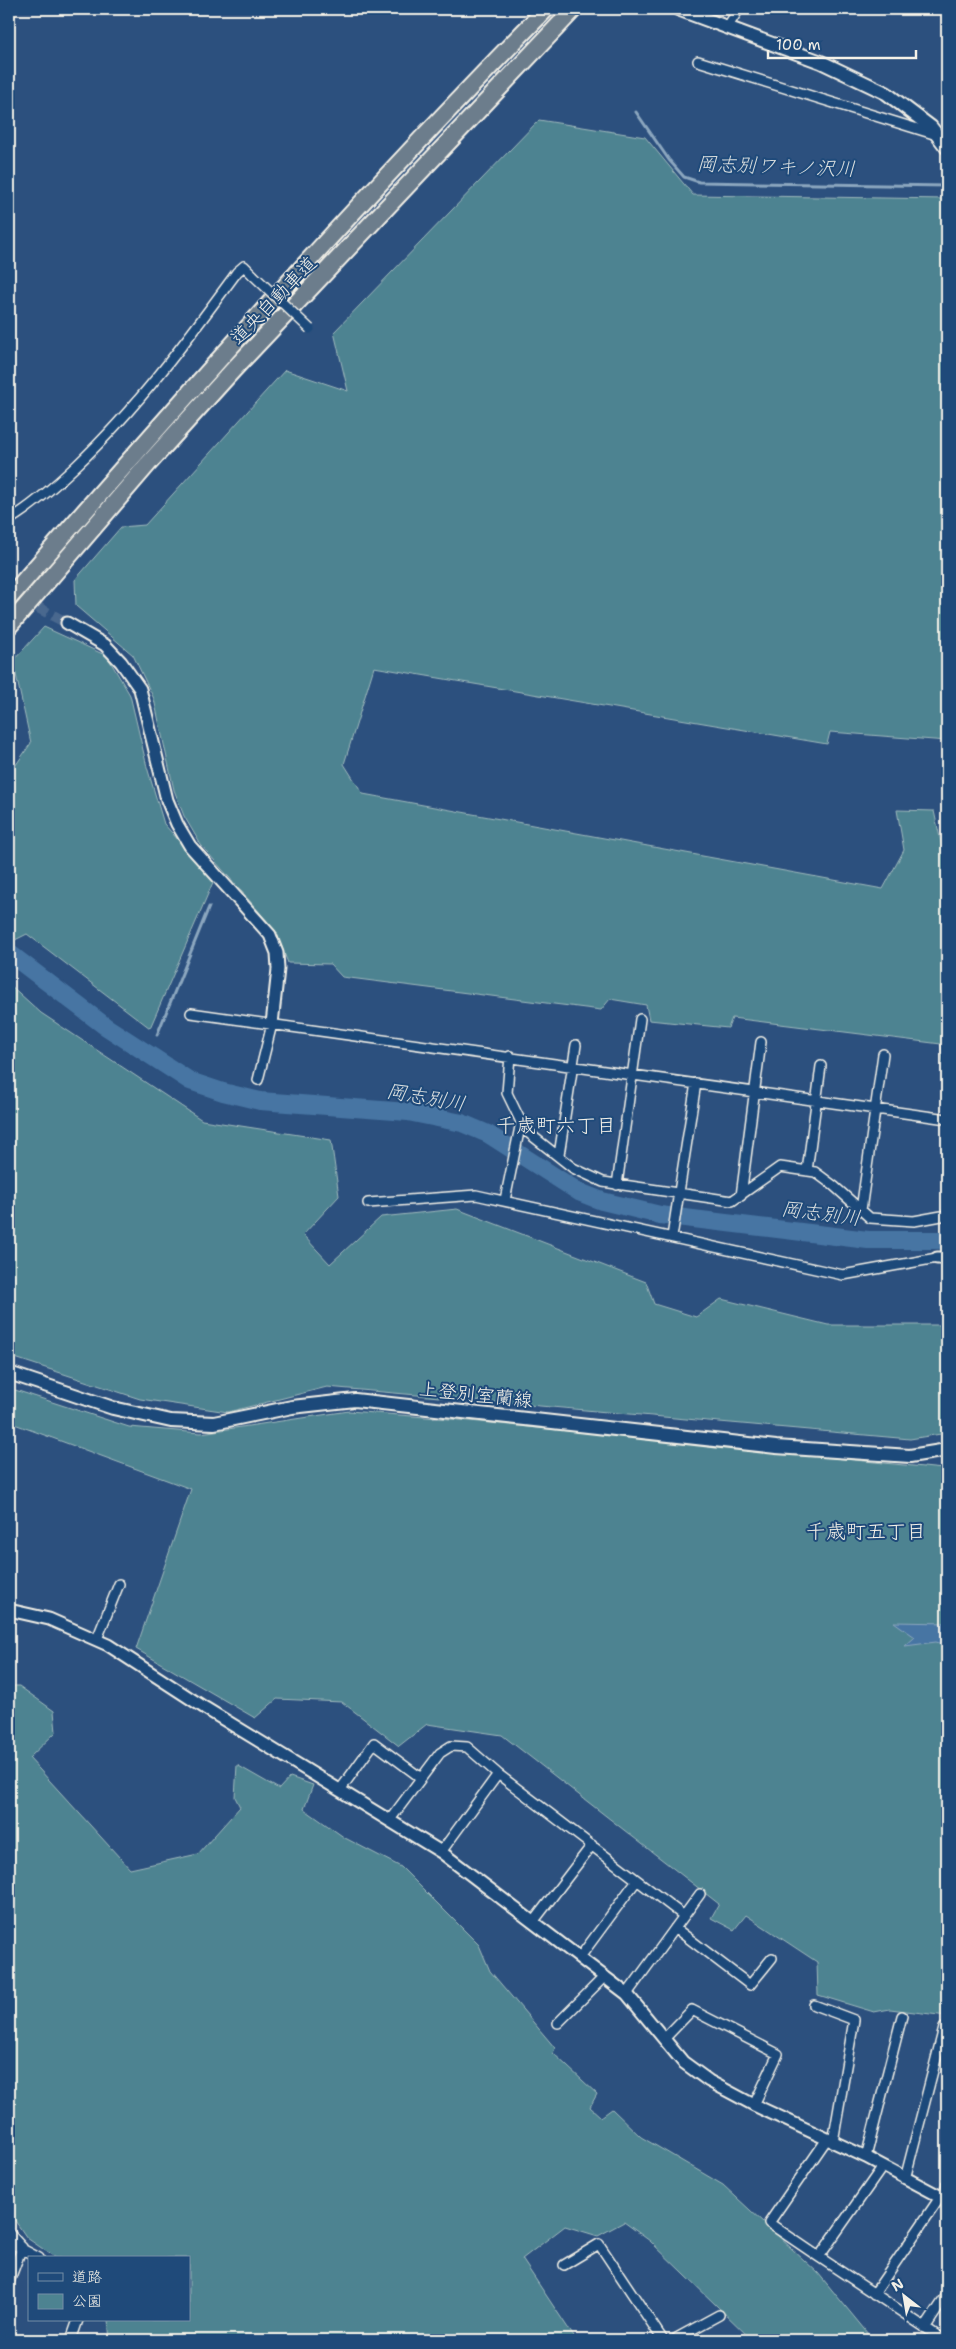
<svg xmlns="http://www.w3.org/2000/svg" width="956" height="2349" viewBox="0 0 956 2349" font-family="'Shantell Sans','Klee One',sans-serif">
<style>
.green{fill:#4d8391;stroke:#a0babc}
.water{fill:#4775a3;stroke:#8ca7bf}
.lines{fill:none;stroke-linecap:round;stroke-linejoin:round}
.stream{stroke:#8ca7bf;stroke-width:3}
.river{stroke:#4775a3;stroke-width:18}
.tertiary-tunnel{stroke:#4a688e;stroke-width:11;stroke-dasharray:11 5.5;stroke-linecap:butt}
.minor-casing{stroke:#f4f1e8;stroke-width:12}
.tertiary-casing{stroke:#f4f1e8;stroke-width:15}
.secondary-casing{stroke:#f4f1e8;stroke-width:16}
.motorway-casing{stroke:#f4f1e8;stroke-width:20}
.minor{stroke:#1f4a7a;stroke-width:9}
.tertiary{stroke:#1f4a7a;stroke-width:11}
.secondary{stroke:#1f4a7a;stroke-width:12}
.motorway{stroke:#6c7d8c;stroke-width:16}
.minor-bridge-casing{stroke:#f4f1e8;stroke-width:12;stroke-linecap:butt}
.minor-bridge{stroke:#1f4a7a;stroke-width:9}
.labels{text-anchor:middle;stroke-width:4;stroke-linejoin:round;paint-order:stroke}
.street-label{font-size:19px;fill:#f4f1e8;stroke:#1f4a7a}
.water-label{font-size:20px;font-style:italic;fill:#dadede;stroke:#1f4a7a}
.neighbourhood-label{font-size:20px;fill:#f4f1e8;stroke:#1f4a7a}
</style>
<rect width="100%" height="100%" fill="#2c507e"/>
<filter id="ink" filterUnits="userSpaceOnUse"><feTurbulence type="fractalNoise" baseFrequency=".02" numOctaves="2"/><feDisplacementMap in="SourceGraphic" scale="10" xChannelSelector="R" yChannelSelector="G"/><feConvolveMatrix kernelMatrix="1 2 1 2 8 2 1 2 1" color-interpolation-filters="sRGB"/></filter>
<g filter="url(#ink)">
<path class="green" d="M539,120l106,17 48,58 254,4v542l-117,-9 -3,12 -453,-77 -30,97 19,30 520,95 21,-39 -7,-40 37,1 13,58v231l-6,-56 -209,-26 -4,10 -79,-8 -3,-15 -36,-6 -9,11 -259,-33 -12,-13 -42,-1 -13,-33 -74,-85 -17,-29 -10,-26 -20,-91 -21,-44 -57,-49 -1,-26 46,-53 24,-2 140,-155 63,21 -14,-59z
M44,627l63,29 23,39 17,72 17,57 50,56 -64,148 -123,-94 -16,8 -2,-2v-165l22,-32 -18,-82z
M9,984l32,29 161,107 129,20 8,56 -36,39 27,29 51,-47 76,-8 189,73 8,22 42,13 25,-18 107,26h119v108l-37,6 -583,-52 -99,25 -88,-13 -131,-43z
M9,1388l120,39 72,6 148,-22 101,8 493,50 4,-1v548l-57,-7 -16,3 -56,-17 -1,-33 -71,-47 -12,15 -23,-12 8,-14 -217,-169 -75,-11 -28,22 -57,-44 -65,-3 -22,19 -119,-69 55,-160 -182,-67z
M9,1686h10l35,25 2,21 -27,26 101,111 68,-15 42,-47 -5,-10 2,-32 42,24 11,-12 23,8 -9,24 41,29 56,29 78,78 11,26 65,77 -2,5 44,41 -7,13 11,10 11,-8 29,28 82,48 95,88 55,67h-121l-102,-99 -26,-19 -26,14 -33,-10 -43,33 54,81h-466l-2,-20h81v-62h-133l-29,-20 -18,-26z"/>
<path class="water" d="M894,1622l53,1v22l-11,-3 -31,4 10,-9z"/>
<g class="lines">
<path class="stream" d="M636,112l33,48 15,17 15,5 248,4
M157,1035l52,-128"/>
<path class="river" d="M9,953l96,73 85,55 33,11 37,9 148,11 54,11 26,11 91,58 23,9 58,14 208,25h79"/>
<path class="tertiary-tunnel" d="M9,592l58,31"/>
<g class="minor-casing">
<path id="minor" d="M726,29l13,-20
M698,61l239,74
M9,520c25,-15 47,-35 68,-55 61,-58 110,-125 160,-193l7,-6 9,9
M191,1013l756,106
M258,1080l14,-56
M521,1127l52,41 30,14 129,19 48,-34 35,5 19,14 36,32 44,3 33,-6
M559,1155l17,-110
M807,1171l14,-105
M617,1185l23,-166
M741,1196l20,-154
M505,1200l16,-78 -14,-29 3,-37
M368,1203l108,-8 9,2 358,78 94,-17
M861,1210l22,-156
M672,1237l24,-154
M97,1639l22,-55
M340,1790l34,-47 47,35
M389,1821l51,-68 11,-7 16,1 31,27 186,142
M441,1852l57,-78
M533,1922l59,-77
M675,1928l75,57 22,-27
M580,1957l57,-77
M627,1994l73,-100
M814,2005l40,15 -21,122
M558,2023l47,-47
M664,2039l28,-29 86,44 -24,51
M866,2157l36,-141
M883,2166l-64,91 125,83
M905,2179l39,-151
M944,2198l3,-14
M9,2233l11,12
M9,2242l30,16
M819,2257l-50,-34 58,-84
M564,2265l35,-21 64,96
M9,2282l13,-35
M874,2294l67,-98
M925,2328l22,-33
M71,2340l7,-20
M673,2340l46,-25"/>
</g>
<g class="tertiary-casing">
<path id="tertiary" d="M67,623l38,22 16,17 19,27 27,111 10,24 13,22 80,89 7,18 1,16 -6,55
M937,1258h10
M9,1610l40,9 59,26 97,63 236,144 186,142 56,68 26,19 45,24 112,52 81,43"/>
</g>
<g class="secondary-casing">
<path id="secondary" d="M678,9l143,53 65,31 45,34 16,21
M9,1373l104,35 58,13 43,2 78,-16 63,-7 421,47 134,9 37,-6"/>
</g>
<g class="motorway-casing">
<path id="motorway" d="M9,598c174,-200 351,-399 537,-589
M9,626l139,-162 85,-94 341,-361"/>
</g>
<use href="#minor" class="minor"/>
<use href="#tertiary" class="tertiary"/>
<use href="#secondary" class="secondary"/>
<use href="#motorway" class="motorway"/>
<g class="minor-bridge-casing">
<path id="minor-bridge" d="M253,275l57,54"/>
</g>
<use href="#minor-bridge" class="minor-bridge"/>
</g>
</g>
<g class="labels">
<g class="street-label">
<text transform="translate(273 300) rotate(-46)" y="7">道央自動車道</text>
<text transform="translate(476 1394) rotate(6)" y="7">上登別室蘭線</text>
</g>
<g class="water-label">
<text transform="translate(776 166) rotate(2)" y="7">岡志別ワキノ沢川</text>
<text transform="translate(426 1097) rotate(10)" y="7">岡志別川</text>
<text transform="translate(821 1213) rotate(7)" y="7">岡志別川</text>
</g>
<g class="neighbourhood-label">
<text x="556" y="1132">千歳町六丁目</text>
<text x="866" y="1538">千歳町五丁目</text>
</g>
</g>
<rect width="956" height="2349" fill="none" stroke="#1f4a7a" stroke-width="30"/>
<rect x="15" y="15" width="926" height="2319" fill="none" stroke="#f4f1e8" stroke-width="2" filter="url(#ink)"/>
<rect x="28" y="2256" width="162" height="65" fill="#1f4a7a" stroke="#748da6"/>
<rect x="38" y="2273" width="25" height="8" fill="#1f4a7a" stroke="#748da6"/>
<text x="72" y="2282" font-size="15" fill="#f4f1e8">道路</text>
<rect x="38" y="2294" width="25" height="15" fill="#4d8391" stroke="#748da6"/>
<text x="72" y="2306" font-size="15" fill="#f4f1e8">公園</text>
<g transform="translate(904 2296) rotate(329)" stroke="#1f4a7a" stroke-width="4" paint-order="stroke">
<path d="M0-4L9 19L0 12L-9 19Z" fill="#f4f1e8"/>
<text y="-8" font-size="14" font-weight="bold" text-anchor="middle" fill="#f4f1e8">N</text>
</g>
<path d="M768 50v8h148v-8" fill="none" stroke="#f4f1e8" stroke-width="2.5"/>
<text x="776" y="50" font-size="15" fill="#f4f1e8" stroke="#1f4a7a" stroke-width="4" paint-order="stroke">100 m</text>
</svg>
